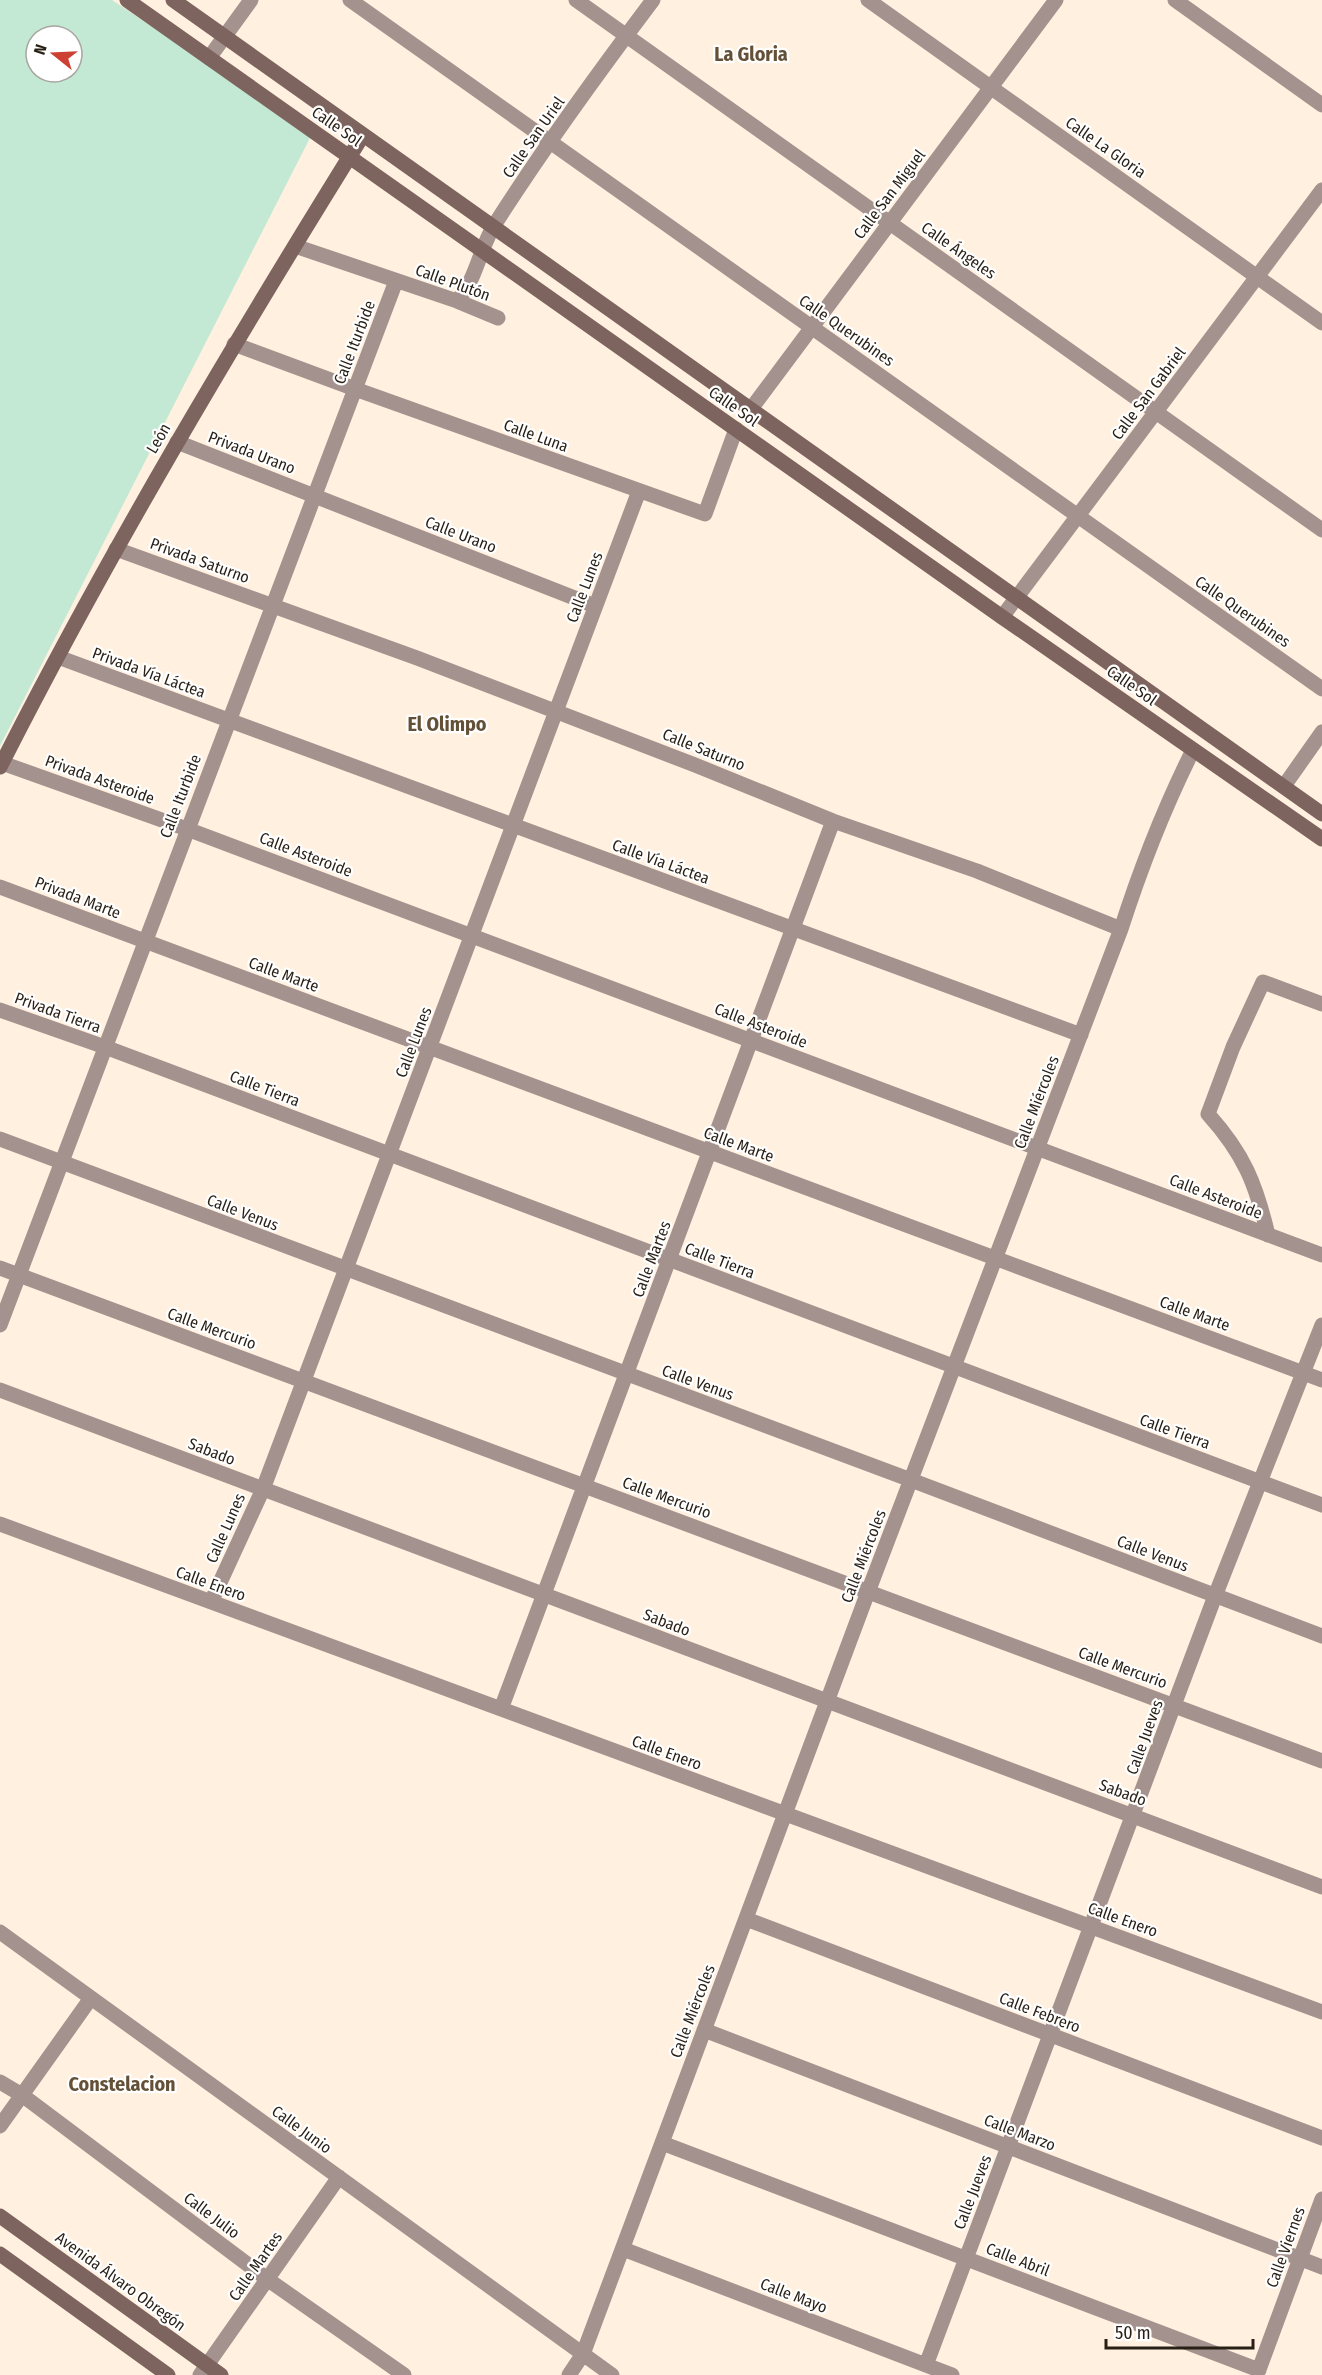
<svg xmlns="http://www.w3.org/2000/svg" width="1322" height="2375" viewBox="0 0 1322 2375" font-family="'Fira Sans Condensed',sans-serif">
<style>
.garden{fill:#c3e8d4;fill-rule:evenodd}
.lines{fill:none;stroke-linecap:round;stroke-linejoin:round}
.street{stroke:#a4928f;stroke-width:15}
.secondary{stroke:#7e645f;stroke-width:15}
.labels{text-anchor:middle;stroke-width:4.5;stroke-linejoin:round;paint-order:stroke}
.street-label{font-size:16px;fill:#281f15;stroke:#fff}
.quarter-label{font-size:20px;font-weight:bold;fill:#645037;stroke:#fff}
</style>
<rect width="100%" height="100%" fill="#fff0df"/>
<path class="garden" d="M0,0h112l200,134 -312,612zM36,36h36v36h-36z"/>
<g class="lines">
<path class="street" d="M350,0l972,689
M576,0l746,530
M868,0l454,323
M1175,0l147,105
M209,58l42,-58
M295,246l162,55 41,17
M457,301c20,-22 22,-52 38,-77 49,-77 103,-151 158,-224
M234,344l121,45 350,125 31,-85
M751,409l305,-409
M177,442l418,164
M116,549l301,109 278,107 138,56 144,50 144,58
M1002,617l320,-427
M58,657l1023,378
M2,763l185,66 1135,426
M1284,786l38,-54
M0,887l1322,493
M0,1010l105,37 1217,458
M0,1139l911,341 411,156
M1268,1235c-12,-51 -24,-81 -60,-121l25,-67 30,-65 59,22
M0,1268l1322,493
M0,1325l396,-1044
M0,1390l1322,497
M0,1524l1322,488
M211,1602l52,-113 376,-998
M501,1709l332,-888
M746,1919l576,219
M0,1932l612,443
M704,2030l618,237
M0,2082l22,13 245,184 137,96
M0,2126l91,-128
M662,2143l597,227
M623,2249l329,126
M926,2365l289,-769 107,-271
M200,2375l139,-198
M569,2375l14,-21 285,-762 253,-663c20,-62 43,-121 72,-179
M1257,2375l65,-176"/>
<path class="secondary" d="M127,0l875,617 320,222
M173,0l1149,814
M0,767c110,-217 235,-426 363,-632
M0,2216l221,159
M0,2254l168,121"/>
</g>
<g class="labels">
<g class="street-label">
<text transform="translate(337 126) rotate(35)" y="6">Calle Sol</text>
<text transform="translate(533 137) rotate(-55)" y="6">Calle San Uriel</text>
<text transform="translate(1106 147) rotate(35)" y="6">Calle La Gloria</text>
<text transform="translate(889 194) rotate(-53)" y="6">Calle San Miguel</text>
<text transform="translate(959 250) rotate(35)" y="6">Calle Ángeles</text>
<text transform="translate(453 282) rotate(20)" y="6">Calle Plutón</text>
<text transform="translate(847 330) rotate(35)" y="6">Calle Querubines</text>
<text transform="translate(354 342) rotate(-69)" y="6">Calle Iturbide</text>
<text transform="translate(1148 393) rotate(-53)" y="6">Calle San Gabriel</text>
<text transform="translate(734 406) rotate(35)" y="6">Calle Sol</text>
<text transform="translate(536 435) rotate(20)" y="6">Calle Luna</text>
<text transform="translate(158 438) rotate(-60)" y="6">León</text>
<text transform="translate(252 452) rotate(21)" y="6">Privada Urano</text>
<text transform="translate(461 534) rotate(21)" y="6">Calle Urano</text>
<text transform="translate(200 560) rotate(20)" y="6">Privada Saturno</text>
<text transform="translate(584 587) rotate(-69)" y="6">Calle Lunes</text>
<text transform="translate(1243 611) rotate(35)" y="6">Calle Querubines</text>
<text transform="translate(149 672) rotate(20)" y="6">Privada Vía Láctea</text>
<text transform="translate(1132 685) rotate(35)" y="6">Calle Sol</text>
<text transform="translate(704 749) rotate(22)" y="6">Calle Saturno</text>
<text transform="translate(100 779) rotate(20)" y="6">Privada Asteroide</text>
<text transform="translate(180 796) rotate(-69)" y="6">Calle Iturbide</text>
<text transform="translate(306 854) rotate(21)" y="6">Calle Asteroide</text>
<text transform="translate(661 861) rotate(20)" y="6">Calle Vía Láctea</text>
<text transform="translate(78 897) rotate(21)" y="6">Privada Marte</text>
<text transform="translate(284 974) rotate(20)" y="6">Calle Marte</text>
<text transform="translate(58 1012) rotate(20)" y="6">Privada Tierra</text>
<text transform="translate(761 1025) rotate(21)" y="6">Calle Asteroide</text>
<text transform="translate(413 1042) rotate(-69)" y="6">Calle Lunes</text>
<text transform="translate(265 1088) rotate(21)" y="6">Calle Tierra</text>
<text transform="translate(1036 1102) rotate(-69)" y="6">Calle Miércoles</text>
<text transform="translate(739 1144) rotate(20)" y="6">Calle Marte</text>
<text transform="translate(1216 1196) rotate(21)" y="6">Calle Asteroide</text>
<text transform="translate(243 1212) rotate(21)" y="6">Calle Venus</text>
<text transform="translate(651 1259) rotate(-69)" y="6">Calle Martes</text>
<text transform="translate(720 1260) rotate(21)" y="6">Calle Tierra</text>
<text transform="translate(1195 1313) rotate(20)" y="6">Calle Marte</text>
<text transform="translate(212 1328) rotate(20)" y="6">Calle Mercurio</text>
<text transform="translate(698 1382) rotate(20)" y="6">Calle Venus</text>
<text transform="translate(1175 1431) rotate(20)" y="6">Calle Tierra</text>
<text transform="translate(212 1451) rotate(21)" y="6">Sabado</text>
<text transform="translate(667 1497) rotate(20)" y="6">Calle Mercurio</text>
<text transform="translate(225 1528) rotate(-66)" y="6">Calle Lunes</text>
<text transform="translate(1153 1553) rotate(21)" y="6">Calle Venus</text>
<text transform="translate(863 1556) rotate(-69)" y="6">Calle Miércoles</text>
<text transform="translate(211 1583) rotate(20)" y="6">Calle Enero</text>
<text transform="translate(667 1622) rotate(21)" y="6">Sabado</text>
<text transform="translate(1123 1667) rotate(20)" y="6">Calle Mercurio</text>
<text transform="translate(1144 1737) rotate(-70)" y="6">Calle Jueves</text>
<text transform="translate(667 1752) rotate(20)" y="6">Calle Enero</text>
<text transform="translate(1123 1792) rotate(20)" y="6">Sabado</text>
<text transform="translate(1123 1919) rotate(20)" y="6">Calle Enero</text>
<text transform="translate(692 2011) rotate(-69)" y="6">Calle Miércoles</text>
<text transform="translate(1040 2012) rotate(21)" y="6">Calle Febrero</text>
<text transform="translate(302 2129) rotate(36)" y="6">Calle Junio</text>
<text transform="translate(1020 2132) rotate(21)" y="6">Calle Marzo</text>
<text transform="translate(972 2192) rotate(-69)" y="6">Calle Jueves</text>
<text transform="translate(212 2215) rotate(37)" y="6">Calle Julio</text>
<text transform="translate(1285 2247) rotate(-70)" y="6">Calle Viernes</text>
<text transform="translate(1018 2259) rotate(21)" y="6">Calle Abril</text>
<text transform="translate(255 2266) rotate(-55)" y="6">Calle Martes</text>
<text transform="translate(121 2281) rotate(36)" y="6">Avenida Álvaro Obregón</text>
<text transform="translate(794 2295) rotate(21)" y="6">Calle Mayo</text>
</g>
<g class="quarter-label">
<text x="751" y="61">La Gloria</text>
<text x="447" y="731">El Olimpo</text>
<text x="122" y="2091">Constelacion</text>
</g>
</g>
<g transform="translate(54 54) rotate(288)"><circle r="28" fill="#ffffff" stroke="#a9a5a1" stroke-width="1.5"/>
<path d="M0-4.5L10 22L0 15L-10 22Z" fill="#cd4034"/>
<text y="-9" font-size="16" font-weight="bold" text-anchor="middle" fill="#281f15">N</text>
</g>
<path d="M1106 2339v9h147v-9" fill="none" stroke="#281f15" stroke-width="3"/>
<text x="1115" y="2339" font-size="18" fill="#281f15" stroke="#ffffff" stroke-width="4.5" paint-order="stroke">50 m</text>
</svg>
